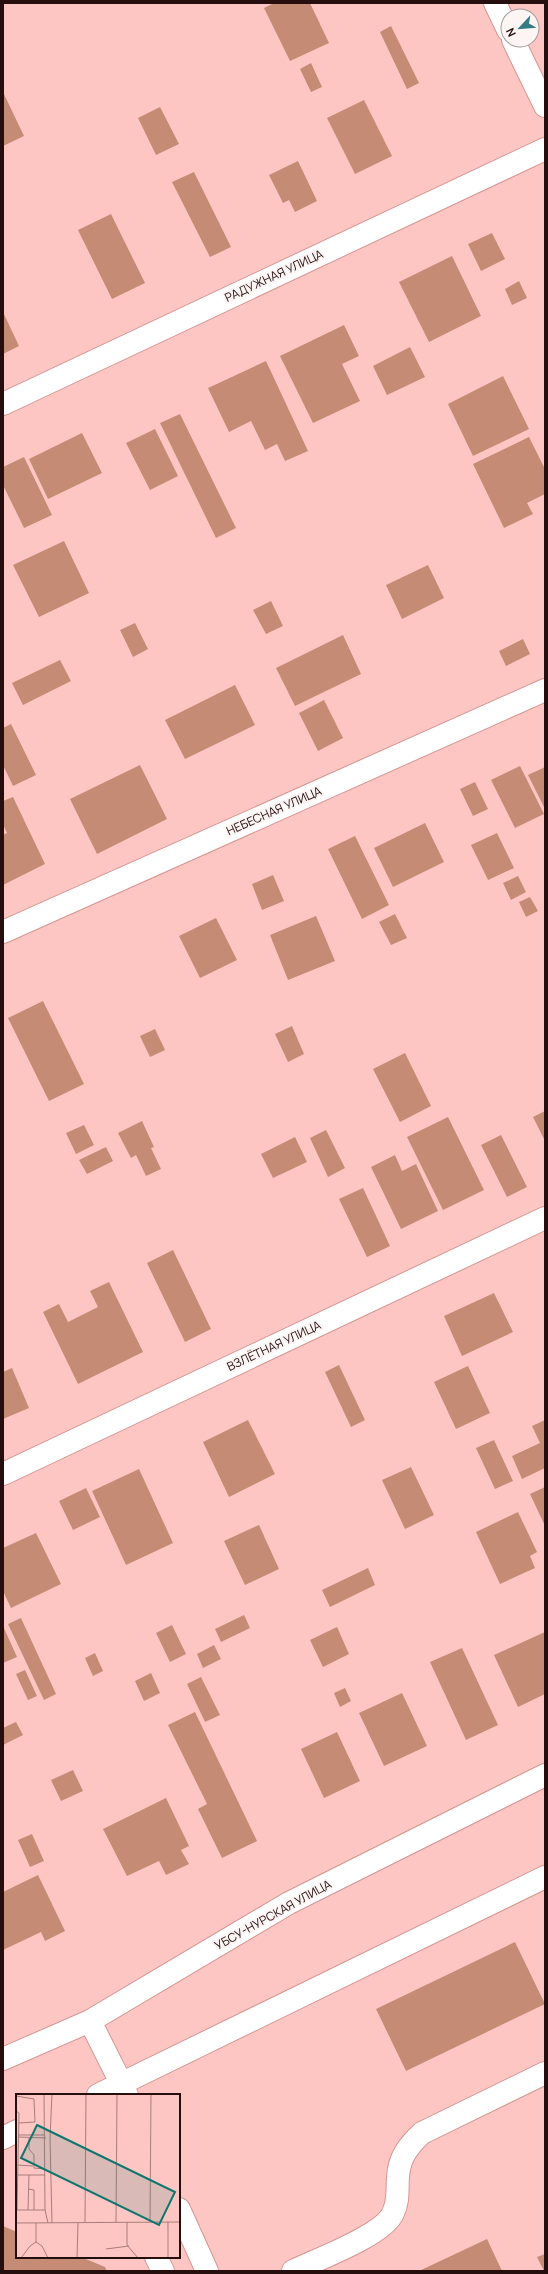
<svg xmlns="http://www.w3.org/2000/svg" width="548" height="2274" viewBox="0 0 548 2274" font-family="Manrope,sans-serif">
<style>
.building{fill:#c68b74}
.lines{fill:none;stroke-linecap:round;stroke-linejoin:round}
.minor-casing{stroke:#d69592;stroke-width:24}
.minor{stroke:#fff;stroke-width:22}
.labels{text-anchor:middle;stroke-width:4;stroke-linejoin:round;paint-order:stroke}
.street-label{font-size:12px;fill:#260e0e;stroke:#fcf5f4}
.inset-road{fill:none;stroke:#a87c7b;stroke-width:1}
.view{fill:#0f766e;fill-opacity:0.15;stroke:#0f766e;stroke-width:2}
.inset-edge{fill:none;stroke:#260e0e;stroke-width:2}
</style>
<rect width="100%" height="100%" fill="#fec6c3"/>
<path class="building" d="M274,3h36l19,40 -39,18 -26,-53z
M391,26l28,57 -12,6 -27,-57z
M311,63l11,24 -11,5 -11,-23z
M3,92l21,44 -21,10z
M364,100l28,56 -37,18 -28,-56z
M160,107l19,37 -23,11 -18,-37z
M298,161l19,40 -22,11 -6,-12 -6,3 -14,-28z
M194,172l37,75 -21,10 -38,-75z
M111,214l34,69 -33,16 -34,-69z
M492,233l13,26 -24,12 -13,-27z
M452,256l29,60 -52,26 -30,-60z
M519,281l8,17 -15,7 -7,-16z
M3,312l16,34 -16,8z
M344,325l15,31 -17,8 18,37 -47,22 -33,-67z
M410,347l15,30 -38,18 -14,-29z
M266,361l42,90 -23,10 -8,-17 -12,6 -14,-29 -22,11 -21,-44z
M503,376l26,53 -56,27 -25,-52z
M180,414l56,114 -20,10 -56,-115z
M155,429l23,47 -28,14 -24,-47z
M82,433l20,40 -54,26 -19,-40z
M529,437l16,32v25l-18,9 6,11 -29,14 -31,-64z
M24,457l28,58 -28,13 -21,-43v-18z
M64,541l25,52 -50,24 -26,-52z
M428,565l16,33 -42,21 -16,-34z
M271,601l12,25 -17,8 -13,-24z
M135,623l13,26 -15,8 -13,-27z
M343,635l18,39 -66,32 -19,-38z
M523,639l7,15 -24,12 -7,-15z
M60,660l11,21 -48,24 -11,-22z
M235,685l20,40 -70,34 -20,-39z
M324,700l19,38 -25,13 -19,-38z
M11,724l25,51 -23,11 -10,-21v-37z
M140,765l27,54 -70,35 -27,-55z
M520,766l24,48 -29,14 -24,-48z
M545,767v42l-17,-34z
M475,782l13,27 -15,7 -13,-27z
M13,797l32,67 -42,21v-50l4,-2 -4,-9v-23z
M425,823l19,39 -51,25 -19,-39z
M497,833l17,35 -26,12 -17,-35z
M355,836l34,69 -27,14 -34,-70z
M273,875l11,26 -22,9 -10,-26z
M518,876l8,16 -15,8 -8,-17z
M530,897l8,14 -12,6 -7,-15z
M395,914l12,24 -16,7 -12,-23z
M316,916l19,45 -47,19 -18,-45z
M216,918l21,42 -37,18 -21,-42z
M43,1001l41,83 -35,17 -41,-83z
M292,1026l12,28 -16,8 -13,-28z
M155,1029l10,21 -15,7 -10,-21z
M405,1053l26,53 -31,16 -27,-53z
M545,1111v30l-12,-24z
M448,1117l36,73 -41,20 -36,-73z
M142,1121l12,26 -3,1 10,21 -15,7 -10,-21 -5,3 -13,-25z
M84,1125l10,20 -18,9 -10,-21z
M326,1130l19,38 -17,9 -18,-39z
M501,1135l26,52 -20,10 -26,-52z
M295,1137l12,25 -34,16 -12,-24z
M106,1147l7,14 -26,13 -8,-14z
M395,1155l7,16 14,-7 22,47 -37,18 -30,-62z
M363,1188l27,58 -23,11 -28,-58z
M173,1250l38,79 -26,13 -38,-79z
M109,1282l34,70 -65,32 -35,-72 16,-8 9,18 30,-15 -8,-16z
M494,1293l19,39 -51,24 -18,-40z
M339,1365l26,55 -14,7 -26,-55z
M468,1366l22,47 -34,16 -22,-47z
M12,1368l17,40 -26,11v-47z
M248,1420l27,54 -46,23 -26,-55z
M545,1420v48l-23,11 -10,-23 28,-13 -8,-17z
M494,1440l19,41 -18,8 -19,-41z
M411,1467l23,48 -29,14 -23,-49z
M139,1469l34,74 -47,22 -34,-74z
M545,1487v39l-15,-32z
M86,1488l14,29 -27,13 -14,-29z
M518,1512l19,40 -7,4 5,12 -35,16 -24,-52z
M259,1525l20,44 -34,16 -21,-44z
M36,1533l25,51 -50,24 -8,-17v-43z
M368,1568l7,17 -45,22 -8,-17z
M244,1615l6,13 -29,14 -6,-13z
M21,1618l35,76 -12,6 -36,-76z
M172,1625l14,29 -16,8 -14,-29z
M3,1626l14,31 -14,6z
M337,1627l12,27 -26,13 -13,-27z
M545,1632v62l-27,13 -24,-52z
M214,1645l7,14 -18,9 -6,-14z
M462,1648l36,77 -32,15 -36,-78z
M95,1653l8,18 -10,5 -8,-18z
M25,1670l12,26 -9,4 -12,-26z
M151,1673l9,20 -16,8 -9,-20z
M201,1677l19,38 -15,7 -18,-38z
M345,1688l6,13 -11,6 -6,-14z
M402,1693l25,53 -43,20 -25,-53z
M195,1712l62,129 -35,17 -24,-49 9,-5 -39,-79z
M16,1722l7,13 -20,10v-17z
M337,1732l23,49 -36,17 -23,-49z
M73,1770l10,21 -22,10 -10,-21z
M166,1798l23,48 -8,4 8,14 -23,11 -7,-14 -32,15 -24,-47z
M32,1834l12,27 -14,6 -12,-27z
M38,1875l27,56 -20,10 -4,-9 -38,18v-58z
M515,1942l30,62 -139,67 -30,-62z
M3,2226l14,6v25h64l24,10 2,4h-104z
M487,2239l15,32h-83z
M545,2254v17h-1l-7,-14z"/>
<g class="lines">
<g class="minor-casing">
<path id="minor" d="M495,3l13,27
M513,40l32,66
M3,404l542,-255
M3,932l542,-242
M3,1474l542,-256
M90,2021l37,74
M3,2059l87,-38 199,-118 256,-128
M98,2095l447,-218
M3,2138l14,-7
M179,2209l28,62
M156,2257l7,14
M293,2271c23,-11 91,-36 100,-58 6,-12 4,-23 5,-36 1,-19 10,-31 24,-44l123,-60"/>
</g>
<use href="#minor" class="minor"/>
</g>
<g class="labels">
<g class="street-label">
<text transform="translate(274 276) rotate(-25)" y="4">РАДУЖНАЯ УЛИЦА</text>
<text transform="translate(274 811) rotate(-24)" y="4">НЕБЕСНАЯ УЛИЦА</text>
<text transform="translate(274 1346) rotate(-25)" y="4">ВЗЛЁТНАЯ УЛИЦА</text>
<text transform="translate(273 1915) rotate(-29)" y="4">УБСУ-НУРСКАЯ УЛИЦА</text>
</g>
</g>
<g transform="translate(16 2094)">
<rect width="164" height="164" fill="#fec6c3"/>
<path class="inset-road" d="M36,0l-2,44 2,85M0,2l18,3 1,23 -16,1M0,17l3,2 -2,97M2,41h27M2,43l28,1M13,44v11l5,6v13l11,1M2,71l15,1M2,81h11l-1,35M13,81h16M12,95l6,1v20M0,116h29l-1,-116M29,116l3,13M69,128l1,-128M100,128l1,-127M111,128v23l11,13M134,128l1,-128M152,128v36M0,129l164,-1M20,129v19M20,148l6,4 6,12M90,155l23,-3M5,164l9,-12 6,-4M61,164l1,-35"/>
<path class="view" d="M21,31l138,67 -16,33 -138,-67z"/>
<rect width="164" height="164" class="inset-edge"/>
</g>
<rect width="548" height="2274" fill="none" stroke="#260e0e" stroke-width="8"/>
<g transform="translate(520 28) rotate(244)"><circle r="19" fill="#fcf5f4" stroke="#a69998"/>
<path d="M0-3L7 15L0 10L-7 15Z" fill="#347c81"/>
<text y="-6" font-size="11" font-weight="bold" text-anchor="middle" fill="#260e0e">N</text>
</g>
</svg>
